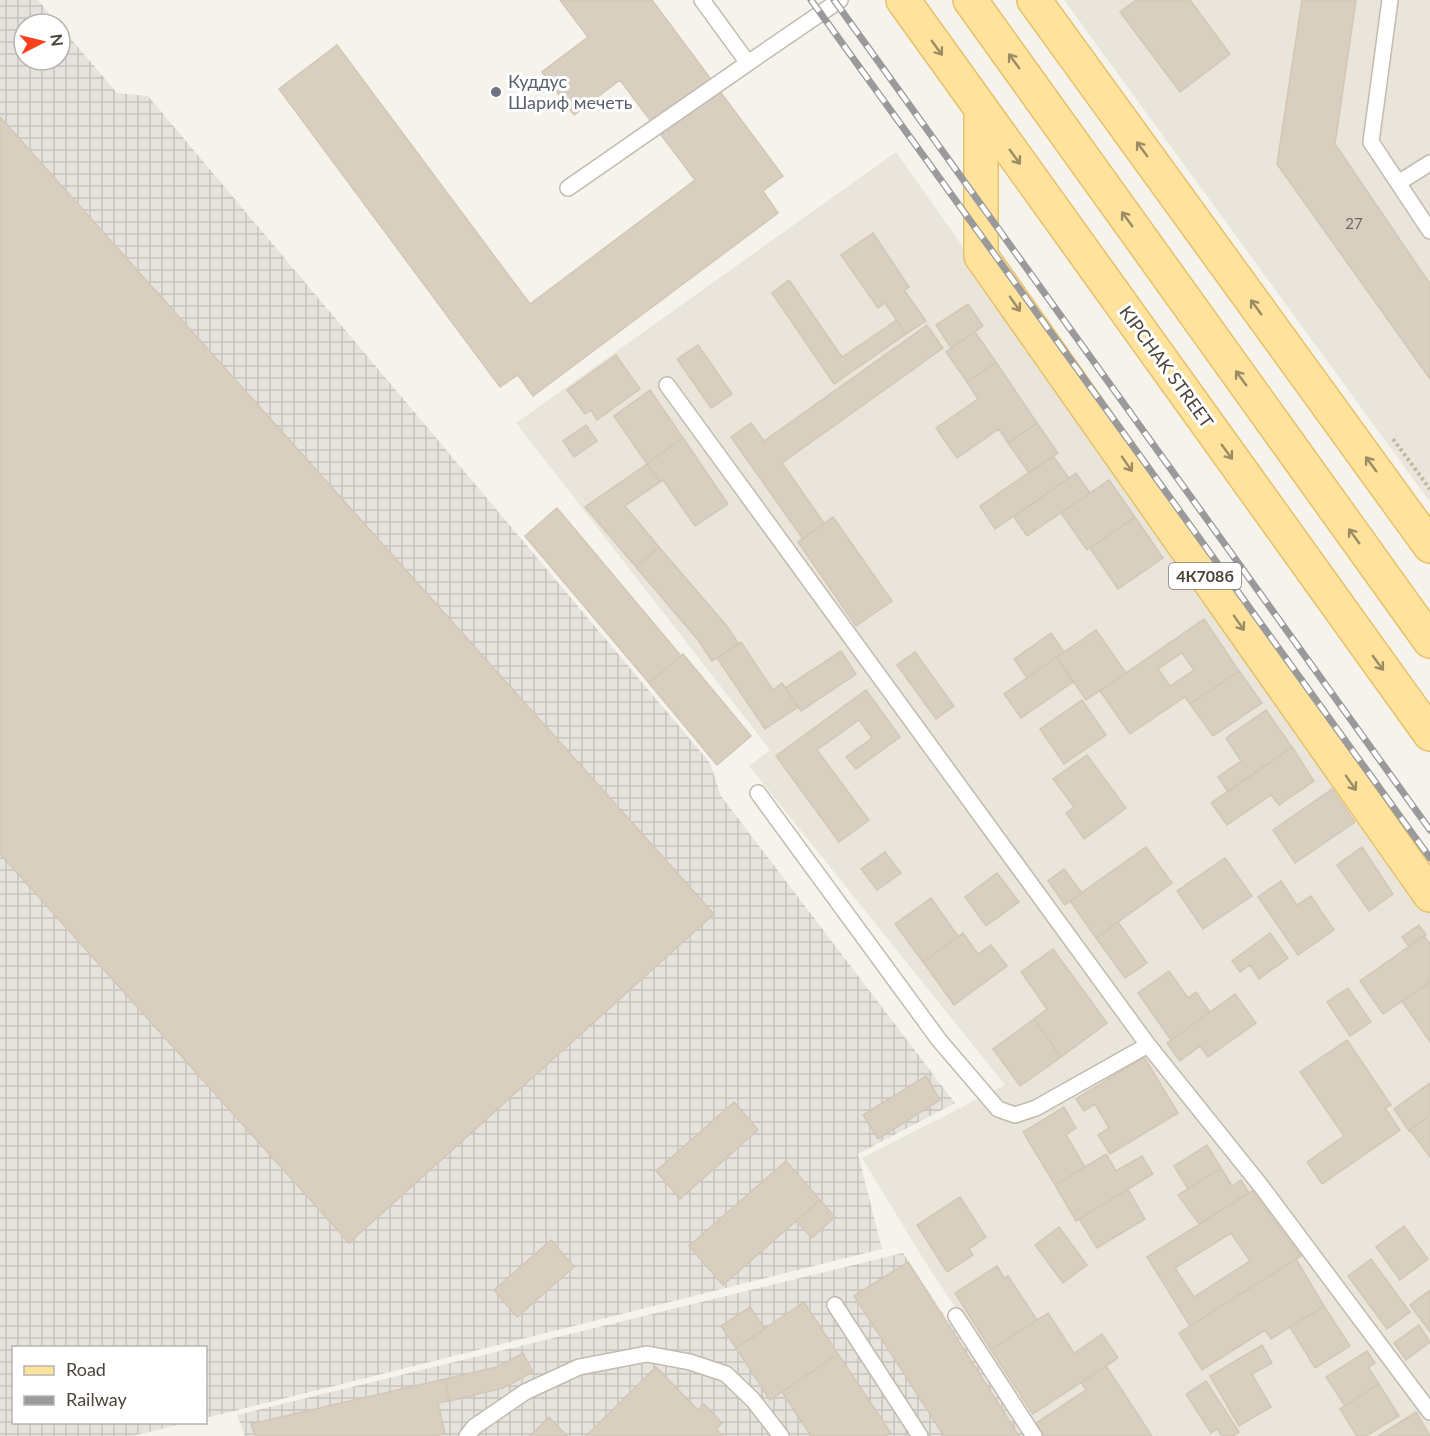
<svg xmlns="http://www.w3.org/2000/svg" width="1430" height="1436" viewBox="0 0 1430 1436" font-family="Lato,sans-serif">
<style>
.residential{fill:#eae5da}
.industrial{fill:url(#industrial-grid)}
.building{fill:#d8cfc1;stroke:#d3c7b4;stroke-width:1.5;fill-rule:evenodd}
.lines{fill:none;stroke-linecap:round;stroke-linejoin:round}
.lane-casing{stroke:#c2bbae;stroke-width:18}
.primary-casing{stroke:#e6c16a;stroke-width:36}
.path{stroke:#c4b79f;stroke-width:4;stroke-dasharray:3 3;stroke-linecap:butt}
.lane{stroke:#fff;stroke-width:15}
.primary{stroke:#ffe39c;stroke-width:33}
.rail-casing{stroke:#9a9a9a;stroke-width:7}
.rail{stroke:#fff;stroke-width:4.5;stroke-dasharray:14;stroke-linecap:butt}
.oneway{stroke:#9c8c66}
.worship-dot{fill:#6b7280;stroke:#fff;stroke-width:2}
.labels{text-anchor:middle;stroke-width:6;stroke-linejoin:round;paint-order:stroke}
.number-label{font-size:15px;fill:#6e675b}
.shield{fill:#fff;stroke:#817c74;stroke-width:1.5}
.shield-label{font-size:16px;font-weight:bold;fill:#4b4439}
.worship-label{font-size:18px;fill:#5b616d;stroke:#fff;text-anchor:start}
.street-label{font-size:18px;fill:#4b4439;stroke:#fff}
</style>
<defs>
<pattern id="industrial-grid" width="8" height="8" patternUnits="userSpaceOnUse" patternTransform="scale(1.5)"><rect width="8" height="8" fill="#e6e2dd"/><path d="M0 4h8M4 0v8" fill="none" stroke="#c7c3be"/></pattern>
</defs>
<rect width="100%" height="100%" fill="#f6f3ec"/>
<path class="residential" d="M1064,0h366v502l-352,-483z
M896,152l534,756v528h-391l-115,-176 -62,-102 143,-73 -256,-319 21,-16 -254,-327z"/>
<path class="industrial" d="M0,0h38l20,24h-34v36h36v-34l57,67 31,3 562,667 11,33 234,307 -97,51 24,95 -676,169v-70h-192v74l172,1 -54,13h-132z
M903,1253l121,183h-779l-8,-21z"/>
<path class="building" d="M560,0h92l131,176 -20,15 15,22 -245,183 -15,-21 -18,12 -221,-298 58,-44 193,259 165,-124 -75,-100 -46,35 -32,-43 46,-35z
M1136,0h54l40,54 -50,38 -60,-80z
M1302,0h54l-21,144 95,140v95l-153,-215z
M0,117l714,797 -365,329 -349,-389z
M873,233l36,54 -5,3 22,31 -20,13 -21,-31 -7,5 -37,-53z
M789,280l53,77 55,-37 9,14 -72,50 -62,-91z
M968,304l15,22 -32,22 -15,-23z
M927,325l16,23 -161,115 42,60 -21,16 -72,-102 20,-14 13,18z
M975,332l21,30 -29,20 -21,-30z
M698,345l34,49 -21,14 -34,-49z
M616,355l24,34 -43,31 -6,-10 -6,4 -18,-24z
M996,362l41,61 -29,20 -9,-14 -42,29 -21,-30 42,-29 -11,-17z
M650,390l33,48 -36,26 -33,-48z
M1037,423l21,30 -29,20 -21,-30z
M586,425l11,16 -23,16 -11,-16z
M683,438l45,66 -33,22 -32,-46 -3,2 -13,-18z
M1053,456l16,22 -74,51 -15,-23z
M647,464l13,18 -35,24 34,41 -23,20 -51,-60z
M1076,473l14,20 -63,43 -13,-19z
M1109,480l26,37 -48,33 -26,-37z
M557,508l124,148 -32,27 -124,-147z
M833,517l59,84 -36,25 -58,-84z
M1135,517l28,41 -45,31 -28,-41z
M659,547l67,78 13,19 -27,17 -14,-21 -62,-73z
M1204,619l35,52 -49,33 -5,-7 -55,37 -30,-43zM1182,653l12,17 -24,16 -12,-17z
M1096,630l30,43 -40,27 -29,-43z
M1051,633l13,19 -37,26 -13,-19z
M741,642l32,48 9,-7 16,24 -33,22 -48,-71z
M841,651l15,23 -55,37 -16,-23z
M915,652l39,54 -18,13 -39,-54z
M683,654l68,82 -34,29 -68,-82z
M1057,657l16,25 -52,36 -17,-24z
M1239,671l23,32 -49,33 -23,-32z
M866,690l34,47 -44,32 -10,-12 26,-19 -13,-18 -42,30 52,70 -30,22 -63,-86z
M1082,700l24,35 -42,29 -24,-35z
M1266,710l26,37 -64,45 -10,-15 23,-16 -15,-23z
M1292,747l22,34 -35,24 -8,-10 -44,30 -16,-22z
M1087,755l39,53 -42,31 -18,-26 8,-6 -21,-28z
M1332,789l23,33 -60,41 -22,-33z
M1146,847l26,36 -76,55 -26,-37z
M1362,847l31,47 -24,17 -32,-46z
M885,852l16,21 -24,17 -16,-21z
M1225,858l27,38 -49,33 -26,-38z
M1064,869l18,24 -17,12 -17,-24z
M997,873l22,29 -33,24 -21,-29z
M1281,881l16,24 14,-9 23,34 -36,25 -40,-58z
M931,898l27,38 -35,26 -28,-38z
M1118,922l29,41 -22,15 -29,-40z
M1419,925l7,10 -17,12 -7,-10z
M963,933l15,21 13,-9 16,21 -53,39 -31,-43z
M1270,933l18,25 -29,21 -9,-14 -10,7 -8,-11z
M1424,936l6,8v38l-47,32 -23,-33z
M1053,949l54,74 -46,34 -27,-38 13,-10 -26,-37z
M1169,971l19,27 8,-6 14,20 -39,28 -33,-47z
M1430,982v60l-28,-41z
M1348,988l23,34 -21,14 -23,-34z
M1235,994l21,29 -48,34 -8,-11 -20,15 -13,-18z
M1034,1019l27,38 -41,29 -27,-37z
M1347,1040l44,65 -6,3 15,22 -78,54 -15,-22 37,-26 -44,-64z
M1144,1057l34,56 -68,41 -12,-19 11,-7 -14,-24 -11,7 -8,-12z
M926,1076l14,24 -62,39 -15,-24z
M1430,1083v32l-21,16 -15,-22z
M734,1102l24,28 -78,69 -24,-28z
M1064,1107l12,21 -10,7 19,32 -30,18 -32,-53z
M1428,1117l2,3v37l-20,-27z
M1207,1145l14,23 -33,21 -14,-23z
M1106,1154l10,17 26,-15 11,18 -77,47 -21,-36z
M786,1161l34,39 -97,85 -34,-39z
M1221,1168l11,18 9,-6 8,13 -50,31 -21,-29z
M1128,1189l17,30 -48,29 -18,-29z
M1252,1191l49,65 -111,70 -43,-69zM1231,1233l19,28 -56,36 -19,-29z
M960,1197l26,40 -17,12 4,6 -26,17 -30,-47z
M820,1200l15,17 -23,21 -16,-17z
M1404,1226l24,33 -28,21 -24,-33z
M1059,1227l28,38 -24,18 -28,-38z
M551,1240l23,27 -57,50 -23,-27z
M1296,1259l28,47 -53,33 -6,-9 -63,40 -23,-37z
M1371,1259l39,53 -23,17 -39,-53z
M908,1262l111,174h-75l-90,-140z
M997,1266l8,13 3,-3 29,44 -46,30 -36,-57z
M1430,1290v42l-20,-27z
M804,1302l34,52 -68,46 -34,-52z
M1324,1306l26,40 -35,22 -25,-41z
M750,1307l15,22 -29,19 -15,-22z
M1048,1313l26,40 28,-19 16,24 -85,56 -42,-64z
M1419,1325l11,17 -24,18 -12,-17z
M1262,1345l10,18 -20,11 19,33 -32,19 -29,-50z
M1367,1351l8,12 -7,4 11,17 -34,22 -19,-29z
M523,1353l10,19 -30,16 -54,13 -4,-22 52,-12z
M838,1354l53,79 -5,3h-75l-29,-44z
M1106,1366l46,70h-108l-8,-13 50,-33 -5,-8z
M656,1367l42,43 6,-6 18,19 -6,6 7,7h-137z
M445,1379l4,22 -11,2 7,31 -10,2h-180l-4,-12z
M1206,1381l33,51 -6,4h-11l-5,-7 -6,4 -25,-39z
M1379,1384l20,32 -33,20h-9l-17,-27z
M1416,1412l14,24h-52z
M549,1417l18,19h-37z"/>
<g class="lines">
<g class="lane-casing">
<path id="lane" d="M702,0l46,63 92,-63
M1390,0l-19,142 59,89
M1398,183l32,-20
M568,188l180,-125
M667,385l481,660 113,141 169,226
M758,793l181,247 59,69 17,6 21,-7 112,-63
M835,1305l85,131
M956,1316l78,120
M467,1436l7,-9 51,-35 54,-25 68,-13 43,8 36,12 27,26 28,36"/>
</g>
<g class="primary-casing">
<path id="primary" d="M903,0l527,734
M970,0l460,641
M1034,0l396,546
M981,109v147l449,639"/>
</g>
<path class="path" d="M1393,439l37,50"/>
<use href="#lane" class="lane"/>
<use href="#primary" class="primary"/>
<g class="rail-casing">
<path id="rail" d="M811,0l619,858
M834,0l596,830"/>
</g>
<use href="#rail" class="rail"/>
</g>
<defs><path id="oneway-shaft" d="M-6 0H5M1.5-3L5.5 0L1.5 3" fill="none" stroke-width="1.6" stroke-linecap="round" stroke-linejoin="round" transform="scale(1.5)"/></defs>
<g class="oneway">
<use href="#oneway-shaft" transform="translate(937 48) rotate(54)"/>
<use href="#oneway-shaft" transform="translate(1014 61) rotate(-126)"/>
<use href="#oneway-shaft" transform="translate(1142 149) rotate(-126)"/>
<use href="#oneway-shaft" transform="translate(1015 157) rotate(54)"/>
<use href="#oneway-shaft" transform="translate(1127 219) rotate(-126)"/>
<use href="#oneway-shaft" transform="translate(1015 304) rotate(55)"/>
<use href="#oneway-shaft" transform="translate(1256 307) rotate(-126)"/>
<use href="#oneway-shaft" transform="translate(1241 378) rotate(-126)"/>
<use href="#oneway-shaft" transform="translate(1227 452) rotate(54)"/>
<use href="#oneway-shaft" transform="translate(1127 464) rotate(55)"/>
<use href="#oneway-shaft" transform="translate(1371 464) rotate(-126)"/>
<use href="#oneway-shaft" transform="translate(1354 536) rotate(-126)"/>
<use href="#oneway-shaft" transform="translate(1239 623) rotate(55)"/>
<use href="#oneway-shaft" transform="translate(1378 663) rotate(54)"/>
<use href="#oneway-shaft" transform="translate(1351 783) rotate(55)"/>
</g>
<circle class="worship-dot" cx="496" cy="92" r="6"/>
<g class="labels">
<g class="number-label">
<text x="1354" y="229">27</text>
</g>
<rect class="shield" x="1169" y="563" width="72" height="26" rx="4.5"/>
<g class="shield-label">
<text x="1205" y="582">4К708б</text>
</g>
<g class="worship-label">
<text x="508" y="88">Куддус<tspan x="508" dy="21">Шариф мечеть</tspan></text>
</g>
<g class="street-label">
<text transform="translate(1166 367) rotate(54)" y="6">KIPCHAK STREET</text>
</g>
</g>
<rect x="12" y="1346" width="195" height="78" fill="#ffffff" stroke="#b7b4b0" stroke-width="1.5"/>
<rect x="24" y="1366" width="30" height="9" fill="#ffe39c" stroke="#b7b4b0" stroke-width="1.5"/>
<text x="66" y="1376" font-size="18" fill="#4b4439">Road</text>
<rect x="24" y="1396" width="30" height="9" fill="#9a9a9a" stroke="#b7b4b0" stroke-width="1.5"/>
<text x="66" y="1406" font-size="18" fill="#4b4439">Railway</text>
<g transform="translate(42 42) rotate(83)"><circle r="28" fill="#ffffff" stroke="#b7b4b0" stroke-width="1.5"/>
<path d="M0-4.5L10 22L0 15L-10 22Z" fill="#fc3f1d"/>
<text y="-9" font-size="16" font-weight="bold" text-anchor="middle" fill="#4b4439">N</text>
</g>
</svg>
